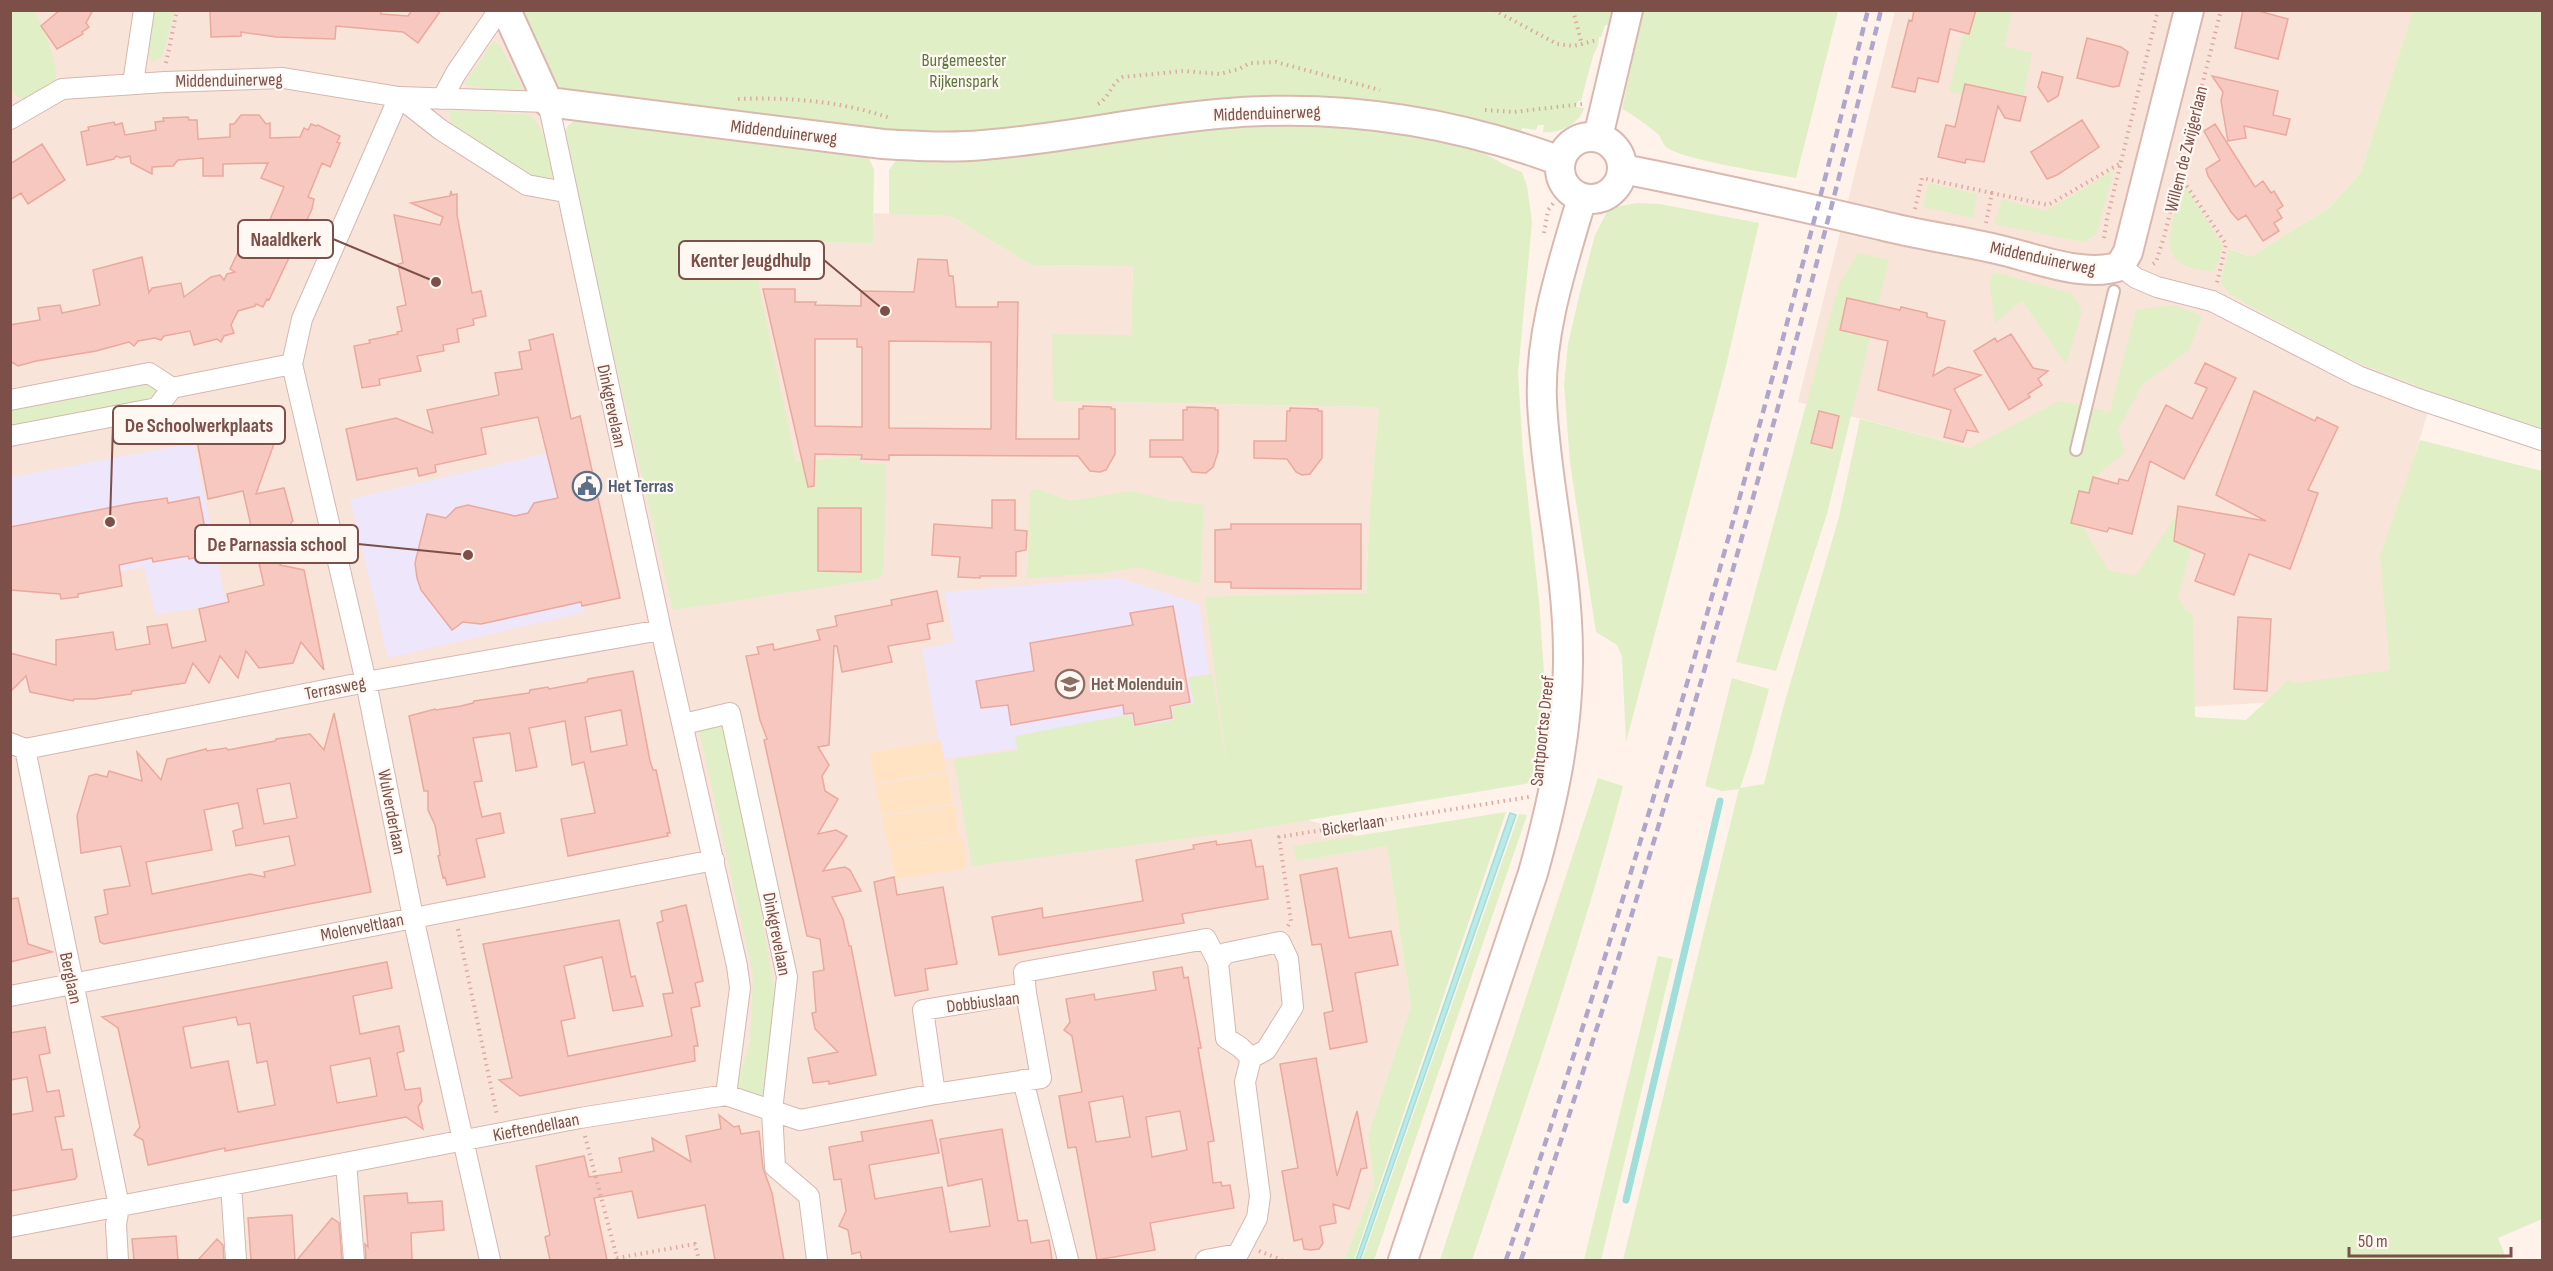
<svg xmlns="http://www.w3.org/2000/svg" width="2553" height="1271" viewBox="0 0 2553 1271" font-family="'Sofia Sans Condensed',sans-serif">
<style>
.residential{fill:#f9e4da}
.education{fill:#eee6fb}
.green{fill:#e0efc6}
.sand{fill:#ffe3c3}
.water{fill:#bbebe7;stroke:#a0ded9;stroke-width:1.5}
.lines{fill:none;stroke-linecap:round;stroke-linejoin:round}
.stream{stroke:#a0ded9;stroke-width:7}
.building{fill:#f7c8bf;stroke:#eba89d;stroke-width:1.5;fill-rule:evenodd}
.lane-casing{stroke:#d5b7b0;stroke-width:14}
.street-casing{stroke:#d5b7b0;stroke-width:22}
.secondary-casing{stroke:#dbb8af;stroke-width:32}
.path{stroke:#dda9a0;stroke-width:4;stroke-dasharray:1.5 4.5;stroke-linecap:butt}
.lane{stroke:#fff;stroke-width:10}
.street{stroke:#fff;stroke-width:20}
.secondary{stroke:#fff;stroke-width:28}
.rail{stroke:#b0a5cb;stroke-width:4.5;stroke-dasharray:9 6;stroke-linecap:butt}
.labels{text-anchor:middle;stroke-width:4.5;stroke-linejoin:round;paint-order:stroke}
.park-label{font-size:18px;fill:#5b773b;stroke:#fff7f2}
.street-label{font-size:18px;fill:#7d4f49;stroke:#fff7f2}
.service-label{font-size:18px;font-weight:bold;fill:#4e5e75;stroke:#fff7f2;text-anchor:start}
.education-label{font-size:18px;font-weight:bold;fill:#785e54;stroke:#fff7f2;text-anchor:start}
.leader{fill:none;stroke:#7d4f49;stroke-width:2}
.callout-dot{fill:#7d4f49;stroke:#fff7f2;stroke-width:2}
.callout{fill:#fff7f2;stroke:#7d4f49;stroke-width:2}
.callout-label{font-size:20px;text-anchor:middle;font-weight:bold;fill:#7d4f49}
</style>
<rect width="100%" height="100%" fill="#fef2ea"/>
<path class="residential" d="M10,11h479l87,149 183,128 1,-46 112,1 2,-30 77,3 80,49 102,1 -2,69h-78l1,66 325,6 -9,99 -4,88 -111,208 132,44 24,160 -43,129 6,49 -29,76h-1334z
M1895,11h518l-53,163 -30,33 -79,50 -21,-8v46l111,61 93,37 -39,125 20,169 -85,12 -141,8 -3,-97 -8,-13 -133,-47 -75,-102 -172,-46z"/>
<path class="education" d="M194,443l32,160 -70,12 -12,-48 -133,24v-114z
M548,453l37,159 -197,46 -38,-159z
M1119,578l80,26 17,116 -274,39 -20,-110 32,-7 -10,-50z"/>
<path class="green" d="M10,11h24c11,19 24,49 22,72l-34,16 -11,-7z
M153,11h21l-12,46 -10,6 -5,-14z
M513,11h1101l-4,14h-5l-4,12h-2l-1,8 -5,11 -12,45h-3l-2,6 8,1c-4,16 -26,26 -41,24l1,-7h-6l-2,5 -14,-2 -2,5 -409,-15 -199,20 -355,-49z
M1643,11h195l-42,167c-25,-5 -114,-18 -130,-31 -3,-3 -5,-9 -7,-12 -5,-5 -31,-24 -37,-26z
M1969,11h43l-8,35 28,7 -11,55 -72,-17z
M2413,11h129v419l-108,-37 -93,-37 -111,-61 -9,-12 8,-34 22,8 79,-50 30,-33z
M494,41l6,4 24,46 -13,3 -47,-10z
M449,110l78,4c21,12 21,44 26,66l-19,-2 -79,-50 -4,-4z
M577,120l291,36 6,14 -1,73 -113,-1 -1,46 37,174 63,-6 2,7 25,1 -2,100 -1,9 -5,6 -205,31 -108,-464c-1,-14 -1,-21 12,-26z
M1276,122c66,5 136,5 200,28 16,6 30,17 46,22l5,14 5,36 -14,151 5,80 16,148 7,101 -10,80 -300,50 -264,34 -18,-107 64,-9 -3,-14 116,-22 3,13 40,-7 -2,-13 22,-4 -6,-26 24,-3 16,100 -23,-177 161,-4 4,-87 9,-99 -326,-6 -1,-67 79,1 2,-69 -102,-1 -80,-49 -62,-2v-44l8,-11h4z
M2114,170l-18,65 -13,7 -89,-18 8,-25 44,12z
M1928,183l49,11 -4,24 -50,-11z
M2182,186h3l38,60 -7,22 -3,3c-40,-2 -49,-15 -40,-52 3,-11 5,-23 9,-33z
M1637,203l23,1 99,19 -34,147 -99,372 -4,-86 -5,-11 -21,-13 -26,-169 -6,-79 4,-40 12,-52 15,-57 14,-27z
M1858,253l31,7 -62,254 -51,157 -40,-9 103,-378z
M1994,272l79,22 9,18 -16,52 -44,-63 -27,22 -6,-41z
M2173,305l29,11 -13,34 -47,35 -24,45 7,22 -31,26 -11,50 25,42 28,6 37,-56 18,-3 7,5 -20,75 8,13 7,5 2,102 51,3 43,-40 8,3 93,-13 -10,-113 40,-117 122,31v748l-44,19 9,22h-884l116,-471 -17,2 -17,-5 27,-108 37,11 -17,63 -12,36 24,-4 19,-76 56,-191 21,-98 110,29 89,-47 51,11 26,-102z
M146,382l9,4 2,9 -2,4 -144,30v-21z
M1036,489l34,12 62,-10 39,10 33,4 -4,79 -62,-17 -32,6 -79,5 3,-87z
M728,720l48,281 -13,99 -28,-10 15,-47 3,-68 -55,-250z
M1598,778l25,8c-42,160 -98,318 -151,474h-32z
M1506,812l-152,448h-9l29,-76 -6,-49 43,-129 -24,-160 -90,15 -4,-15z
M1519,814l8,1 -153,445h-12z
M1658,956l15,3 -72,301h-17z"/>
<path class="sand" d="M941,741l5,30 -71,12 -6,-30z
M948,773l4,30 -70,12 -6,-30z
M955,805l4,31 -70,12 -7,-31z
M962,837l4,31 -70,11 -6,-30z"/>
<path class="water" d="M1510,813l6,2 -156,445h-4z"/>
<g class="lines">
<path class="stream" d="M1626,1200l94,-399"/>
</g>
<path class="building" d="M60,10h33l-7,13 3,4 -7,5 1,2 -26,15 -16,-23z
M210,10h171v4l27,2 4,-6h29l-23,33 -15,-11 -67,-6 -1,13 -59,-2 -35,-5v4l-30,1z
M1914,10h62l-7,24 -19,-5 -12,53 -20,-4 -3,14 -23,-5 17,-67 3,1z
M2243,10h12l33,9 -10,40 -43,-11z
M2087,38l34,9 7,5 -9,34 -6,1 -36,-9z
M2042,72l21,5 -5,19 -10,6 -10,-15z
M2212,76l66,15 -5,24 17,4 -4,16 -42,-9 2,12 -18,3 -7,-40 2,-9z
M1965,84l61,13 -6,24 -15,-3 -7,-12 -14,56 -18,-3 -1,4 -27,-6 8,-32 9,2z
M241,115h18l7,9 4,-1v15l30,-1 4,-9 4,2 3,-6 5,2 2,-1 22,11 -3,6 3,1 -10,24 -8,-4 -14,34 6,2 -2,10 -43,91 -2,-1 -4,8 -7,-3 -1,2 -17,5 -7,14 3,8 -10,3 -3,6 -4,-3 -23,6 -4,-14 -26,5 -3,4 -6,-2 -17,3 -4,5 -5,-4 -33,9 -60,10 -18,5 -8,-5v-36l30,-5 -2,-12 22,-3 2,8 38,-8 -7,-35 49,-13 7,36 3,-5 29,-5 3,14 27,-20 9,-2 4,5 3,-6 8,-2 -5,-3 21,-44 14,6 19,-44 -23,-9 7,-15 -45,1v12h-20v-18l-25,2 -5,6 -21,1v7l-21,-11 -1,-7 -9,2 -5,-2 -2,3 -27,6 -6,-33 8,-2 -1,-3 26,-5 1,3 7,-2 3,12 31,-5 -1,-8 9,-1 -1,-3 25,-1 1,3h8l1,19 32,-2v-13h4z
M2082,120l17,27 -42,28 -10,4 -16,-27z
M2215,124l40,63 8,-6 8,12 3,-2 9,15 -6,4 5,8 -8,5 5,8 -16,10 -17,-26 -8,5 -7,-8 -23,-36 -2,-7 14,-9 -16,-29z
M42,144l23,36 -37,24 -7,-11 -11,7v-36z
M451,191l1,4 5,-1v21l15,78 9,-2 5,25 -13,3 1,6 -17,4 2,13 -16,3 1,6 -27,5 4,15 -42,8 1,6 -18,3 -8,-42 16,-3 -1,-3 29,-6 -1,-2 5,-1 -5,-24 9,-2 -8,-41 5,-1 -9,-48 46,10 3,-8 -32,-14 39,-7z
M918,259l29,1 2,16h4l3,31h42v-5h20l-2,137h63v-30h4v-3l28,1v2h4v45l-9,16 -6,2 -10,-1 -12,-15 -189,-1v5l-28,-1 1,-4 -47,-1 -1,32 -6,1 -45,-198h32v13h21l-1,3 46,1v-15l53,1zM815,339h42v8h5v80l-47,-1zM889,341l102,1v87l-102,-1z
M1847,298l53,12 1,-3 26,6v4l18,4 -12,55 15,-9 33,8 -27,14 24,43 -11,-2 -4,12 -19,-5 7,-27 -73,-20 10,-49 -48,-11z
M553,334l18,85 9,-3 40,182 -38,8 -1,-4 -100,22 -18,-2 -11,8 -31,-40 -4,-12 -2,-15 12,-49 19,4 10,-10 12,-3 47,11 13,-3 6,-10 24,-5 -20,-81 -57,11 5,26 -51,11 1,7 -17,4 -2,-8 -60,12 -11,-51 50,-11 37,15 -6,-23 72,-15 -4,-22 27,-4 -3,-17 12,-2 -2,-10z
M2011,334l22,34 15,3 -10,8 4,6 -14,9 2,3 -21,13 -35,-59 21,-13 2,4z
M2205,363l31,15 -52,101 -34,-18 -18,73 -23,-6 -2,4 -36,-9 8,-32 10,2 4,-16 25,7 1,-5 9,2 38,-76 26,14 15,-31 -12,-5z
M2254,391l61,30 2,-4 21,10 -30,63 10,3 -28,76 -41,-15 -15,41 -39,-14 10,-27 -31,-13 4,-35 88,15 -50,-26z
M1187,407l28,1v2h3v42l-5,15 -7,6 -14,-1 -10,-15h-32v-17h33v-30h4z
M1290,408l28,1v2h4v47l-12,16 -8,1 -6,-3 -9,-13 -33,-1v-17h32l1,-30h3z
M1819,411l20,5 -7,32 -21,-5z
M227,414l16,2 30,14 -2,6 5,2 -20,56 28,-6 9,33 -2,1 5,29 -16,14 24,5 20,100 -23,-28 -8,21 -34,5 -13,-17 -8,27 -18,-22 -11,27 -16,-20 -8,20 -53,8 -1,3 -37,5h-20l-1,2 -43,-9 -4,-16 -16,16v-39l46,12v-25l57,-8 3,18 34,-6 -3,-17 20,-3 5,24 34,-7 -7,-32 30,-7 -2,-8 37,-9 -8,-35 -36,8 -3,-16 6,-6 29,-6 -9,-39 -35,8 -11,-58 11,-2 5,-15 5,1 2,-7 5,2z
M199,497l11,58 -21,4 -1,-3 -35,6 -1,-4 -33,7 3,21 -44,8v3l-17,2 -1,-5 -50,-4v-63l124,-24 33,-5 1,5z
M992,500h23v30l12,1 -1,19 -10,2v24h-36v2l-22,-1 2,-20 -28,-2 2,-31 58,4z
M818,508h43v64l-43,-1z
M1231,524h130v65l-130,-1v-6h-16v-52l16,-1z
M937,591l6,30 -16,3 3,15 -42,7 4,16 -50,10 -5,-26h-3l-5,99 -11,2 11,18 -7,11 3,15 13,8 -20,35 18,-4 11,6 -24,35 22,-4 5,3 11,21 -29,6 11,22 6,27h2l25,129 -47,9v-3l-16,2 -5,-25 30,-6 -23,-23 -3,-16 4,-1 -3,-40 11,-2 -4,-31 -13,-3 -43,-196 3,-1 -7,-19 -14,-64 13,-2 -2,-7 16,-3 1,6 46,-10 -3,-10 20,-4 -2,-10 57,-11 -1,-5z
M1173,606l17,96 -20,4 2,12 -37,7 -2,-12 -9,1 -1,-9 -112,20 -3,-20 -27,3 -5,-27 58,-10 -4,-28 103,-18 -3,-12z
M2238,617l33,2 -4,72 -33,-2z
M633,671l17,90 3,9h3l14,63h-3l1,3 -100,20 -7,-37 34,-6 -11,-51 -12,3 -7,-44 -36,7 8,39 -21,4 -6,-38 -37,5 9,43 -8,1 8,35 18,-4 4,20 -28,6 9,38 -38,8 -2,-8 -2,1 -5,-22 2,-1 -1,-8 -4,-22 -7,-15v-19h-4l-15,-75 26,-7 1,1 25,-4 12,-3 1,-2 55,-8 1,-3 18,-3 1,2 26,-5 12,-2 1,-3zM621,710l6,35 -36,7 -6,-35z
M334,713l37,179 -267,52 -4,-2 -5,-25 13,-3 -4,-24 26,-4 -9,-40 -40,7 -4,-37 12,-40 7,-2 11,3 2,-6 33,10 -5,-29 24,28 6,-21 39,-10 1,2 19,-3 2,2 47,-9 1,-2 34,-5 14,16zM290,783l7,35 -33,6 -7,-35zM238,803l5,25 -10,3 3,15 53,-10 6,29 -31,7 1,5 -15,-3 -98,20 -6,-32 66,-12 -8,-40z
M1251,840l5,27 7,-1 5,33 -86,15 2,9 -185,32 -7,-38 50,-9 1,10 100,-17 -7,-41 58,-11 -1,-4 23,-4 1,4z
M1337,868l12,70 42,-7 7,34 -43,8 12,69 -37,7 -6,-36 9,-2 -9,-51 -3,-16 -9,1 -12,-70z
M894,877l3,18 46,-8 14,77 -32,5 3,21 -33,6 -21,-114z
M18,898l10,46 24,8 -42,10v-63z
M686,905l17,76 -8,2 5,23 -9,2 7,38h-4l1,15 -175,35 -21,-16 13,-2 -29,-134 136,-24 12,57 4,-1 8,30 -30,5 -11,-54 -38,9 11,52 -14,3 7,35 104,-20 -9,-42 10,-1 -16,-70 6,-2 -2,-10z
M387,962l5,26 -39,8 7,38 39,-8 5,25 -7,2 8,37 15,-2 2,13 -4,6 5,22 -17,-12 -181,34v-3l-77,17 -5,-25 -9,-5 6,-8 -22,-99 -16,-11zM236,1017l2,8 12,-2 7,40 10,-2 8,44 -37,7 -10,-51 -37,7 -8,-41zM370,1058l7,38 -40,7 -7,-37z
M1182,967l2,11 4,-1 13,71h-3l16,93 -6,1 5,41 8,-1 1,4 8,-1 4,23 -84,15 5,27 -58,10 -21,-113 -8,1 -9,-52 23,-4 -10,-56 -8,-6 6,-8 -4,-23 28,-5 1,6 61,-10 -3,-18zM1123,1096l7,41 -34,5 -7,-40zM1180,1111l7,39 -35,7 -6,-40z
M45,1027l5,26 -11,2 8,37 12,-2 5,26 -9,1 7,33 10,-1 5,27 -2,3 -65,12v-76l23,-4 -6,-34 -17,3v-47z
M1316,1058l21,118 20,-65 10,57 -6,1 -12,40 -16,-5 3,19 -16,3 3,17 -4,6 -8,1 -7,-1 -2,-10 -8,2 -12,-70 16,-3 -18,-104z
M719,1115l15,12 5,-1 2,8 18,-3 4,37 9,25 12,67h-69l-10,-55 -67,13 -6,-27 -38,7 13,62h-57l-5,-23 5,-2 -14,-69 48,-10 5,21 33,-5 -3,-14 35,-7 -2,-13 39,24 -5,-26 35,-7z
M932,1120l7,33 -70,12 6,34 67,-12 8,45 40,-6 -8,-47 -34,7 -8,-47 62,-10 16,92 9,-1 4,23 18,-3 3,20h-190l-2,-8 -8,2 -4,-24 -9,-4 7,-15 -5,-32 -7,1 -5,-33 34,-6 -2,-9z
M407,1193l1,10 34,-2 2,29 -33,3 1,27h-46l-1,-16 3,3 -4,-51z
M292,1215l3,45h-44l-3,-42z
M332,1218l7,5 3,37h-45z
M176,1236l2,24h-44l-2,-21z
M217,1239l6,6 1,15h-26z"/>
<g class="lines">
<g class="lane-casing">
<path id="lane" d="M2076,450l38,-159"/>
</g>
<g class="street-casing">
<path id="street" d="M133,83l11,-73
M442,99l14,-26 43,-63
M10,119l52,-30 103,-7 118,-4 116,19 149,5 113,528 76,336 3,22 -14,107
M2120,266l16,12 21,9 55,14 146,75 60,23 124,41
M292,364l74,318 47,235 77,343
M10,400l139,-27 23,15
M10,436l147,-28 15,-20 120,-24 10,-45 97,-222 42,33 86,55 38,7
M684,724l46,-11 57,264 -15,134 3,56 34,29 8,64
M10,743l15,6 341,-67 295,-52
M25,749l94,457 -3,19 2,35
M1026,993l-2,-21 182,-33 12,23 8,76 14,9 11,11
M10,996l704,-136
M1023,1080l45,180
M346,1163l8,97
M231,1185l5,75
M10,1227l570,-109 146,-23 74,25 135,-26 106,-16 -15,-85 -103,17 12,84
M1206,1260l32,-6 19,-36 3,-22 -15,-114 6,-24 15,-8 27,-43 -5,-48 -8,-17 -54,11 -8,9"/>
</g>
<g class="secondary-casing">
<path id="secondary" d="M506,10l42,92 335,42c33,2 67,4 100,1 78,-6 155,-24 234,-31 117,-11 233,6 343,47
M1560 168a31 31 0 1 1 62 0a31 31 0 1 1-62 0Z
M1598,137l30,-127
M1623,169c86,17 172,36 257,56 38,10 78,15 116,24 37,8 88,30 124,17l8,-14 61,-242
M1403,1260l130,-387c20,-72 36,-144 35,-219 0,-85 -22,-168 -26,-252 -3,-69 21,-139 40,-204"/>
</g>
<path class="path" d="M1494,10l63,34 17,2 23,-6
M1573,10l9,35
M166,63l11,-53
M738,99c52,-2 102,2 152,19
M1098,104c12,-7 13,-21 25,-27l60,-6 36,3 20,-5 11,-6 26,-1 104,28
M1485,110l29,2 68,-8
M2180,176l46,68 -9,39
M1915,209l7,-31 70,15
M1986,223l6,-30 56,12 71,-41
M1544,233l4,-23 7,-9
M2104,238l3,-19 51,-209
M2153,264l3,-2 8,-25 57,-227
M1288,926l3,-5 -12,-84 250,-40
M458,929l39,186
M585,1136l32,122 78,-14 4,16
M1259,1251l23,9"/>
<use href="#lane" class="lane"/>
<use href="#street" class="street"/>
<use href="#secondary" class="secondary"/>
<path class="rail" d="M1506,1260c140,-410 256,-829 362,-1250
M1521,1260c64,-187 121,-377 177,-568 65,-226 127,-453 183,-682"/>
</g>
<defs>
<g id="civic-ring" transform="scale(1.5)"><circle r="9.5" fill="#fff7f2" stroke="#5c6f8a" stroke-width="1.5"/><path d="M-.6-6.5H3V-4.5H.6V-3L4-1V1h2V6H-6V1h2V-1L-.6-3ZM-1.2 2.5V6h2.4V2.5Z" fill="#5c6f8a"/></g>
<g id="school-ring" transform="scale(1.5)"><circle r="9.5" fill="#fff7f2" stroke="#8d6e63" stroke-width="1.5"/><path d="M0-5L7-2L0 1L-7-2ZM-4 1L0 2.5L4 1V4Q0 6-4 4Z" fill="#8d6e63"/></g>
</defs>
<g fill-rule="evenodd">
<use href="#civic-ring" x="587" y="486"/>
<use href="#school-ring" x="1070" y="684"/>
</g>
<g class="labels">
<g class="park-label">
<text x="964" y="66">Burgemeester<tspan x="964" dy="21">Rijkenspark</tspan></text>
</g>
<g class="street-label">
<text transform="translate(229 80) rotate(-1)" y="6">Middenduinerweg</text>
<text transform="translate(1267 113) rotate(-2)" y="6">Middenduinerweg</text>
<text transform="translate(784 132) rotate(7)" y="6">Middenduinerweg</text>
<text transform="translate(2186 149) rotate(-76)" y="6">Willem de Zwijgerlaan</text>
<text transform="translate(2043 258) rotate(12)" y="6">Middenduinerweg</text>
<text transform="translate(612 406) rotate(78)" y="6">Dinkgrevelaan</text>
<text transform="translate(335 688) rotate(-11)" y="6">Terrasweg</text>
<text transform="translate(1542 731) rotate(-84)" y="6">Santpoortse Dreef</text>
<text transform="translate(392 812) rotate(79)" y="6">Wulverderlaan</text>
<text transform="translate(1353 825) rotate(-9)" y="6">Bickerlaan</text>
<text transform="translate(362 927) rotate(-11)" y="6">Molenveltlaan</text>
<text transform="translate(777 934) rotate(79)" y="6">Dinkgrevelaan</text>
<text transform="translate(71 978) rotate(78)" y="6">Berglaan</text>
<text transform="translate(983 1002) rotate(-7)" y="6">Dobbiuslaan</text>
<text transform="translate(536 1127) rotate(-11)" y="6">Kieftendellaan</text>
</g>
<g class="service-label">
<text x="608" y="492">Het Terras</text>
</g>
<g class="education-label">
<text x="1091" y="690">Het Molenduin</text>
</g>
</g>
<path class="leader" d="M436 282L333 239M885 311L824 260M110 522L113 425M468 555L358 544"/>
<g class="callout-dot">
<circle cx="436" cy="282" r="6"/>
<circle cx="885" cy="311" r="6"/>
<circle cx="110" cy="522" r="6"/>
<circle cx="468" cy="555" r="6"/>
</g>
<g class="callout">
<rect x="238" y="220" width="95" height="38" rx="6"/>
<rect x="679" y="241" width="145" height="38" rx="6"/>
<rect x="113" y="406" width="172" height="38" rx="6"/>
<rect x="195" y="525" width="163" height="38" rx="6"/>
</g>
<g class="callout-label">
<text x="286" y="246">Naaldkerk</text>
<text x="751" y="267">Kenter Jeugdhulp</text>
<text x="199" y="432">De Schoolwerkplaats</text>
<text x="277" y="551">De Parnassia school</text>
</g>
<rect width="2553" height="1271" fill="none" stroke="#7d4f49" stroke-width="24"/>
<path d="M2349 1247v9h162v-9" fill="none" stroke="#7d4f49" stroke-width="3"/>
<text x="2358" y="1247" font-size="18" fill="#7d4f49" stroke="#fff7f2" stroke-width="4.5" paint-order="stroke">50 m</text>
</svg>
